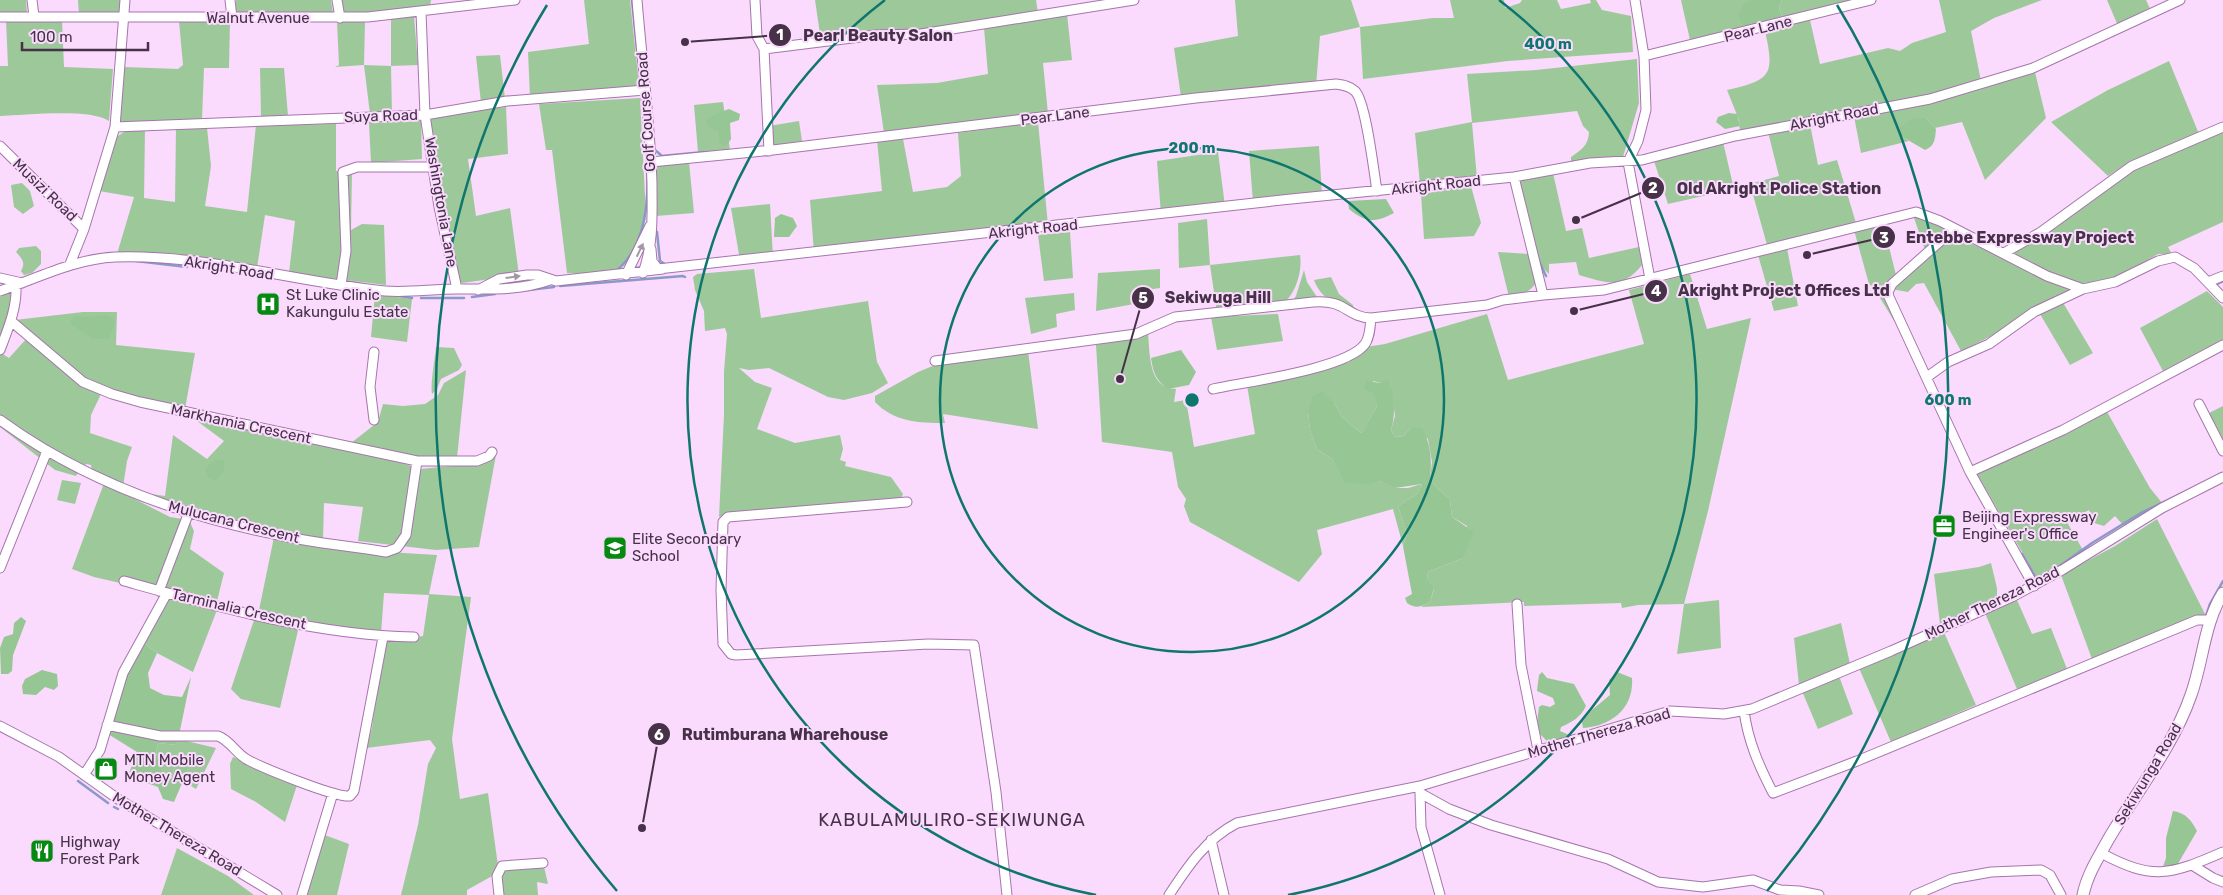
<svg xmlns="http://www.w3.org/2000/svg" width="2223" height="895" viewBox="0 0 2223 895" font-family="Rubik,sans-serif">
<style>
.green{fill:#9dc99a}
.forest{fill:#96c693}
.lines{fill:none;stroke-linecap:round;stroke-linejoin:round}
.stream{stroke:#8a99c7;stroke-width:2.5}
.minor-casing{stroke:#a675ac;stroke-width:11}
.major-casing{stroke:#a675ac;stroke-width:13}
.minor{stroke:#fff;stroke-width:9}
.major{stroke:#fff;stroke-width:11}
.oneway{fill:#a298a4}
.ring{fill:none;stroke:#0f766e;stroke-width:2.5}
.labels{text-anchor:middle;stroke-width:4;stroke-linejoin:round;paint-order:stroke}
.street-label{font-size:15px;fill:#463148;stroke:#fadafd}
.poi-label{font-size:15px;fill:#463148;stroke:#fadafd;text-anchor:start}
.quarter-label{font-size:18px;letter-spacing:1px;fill:#463148;stroke:#fadafd}
.centre{fill:#0f766e;stroke:#fadafd;stroke-width:2.5}
.ring-label{font-size:15px;text-anchor:middle;font-weight:bold;fill:#0f766e;stroke:#fadafd;stroke-width:4;stroke-linejoin:round;paint-order:stroke}
.leader{fill:none;stroke:#463148;stroke-width:2}
.callout-dot{fill:#463148;stroke:#fadafd;stroke-width:2}
.mark-label{font-size:15px;text-anchor:middle;font-weight:bold;fill:#fff}
.callout-label{font-size:16px;text-anchor:middle;font-weight:bold;fill:#463148;stroke:#fadafd;stroke-width:4;stroke-linejoin:round;paint-order:stroke}
</style>
<rect width="100%" height="100%" fill="#fadafd"/>
<path class="green" d="M0,0h26l1,14h-27z
M78,0h43l-1,15h-41z
M236,0h95l2,14h-98z
M339,0h92l-1,7 -89,9z
M584,0h46l9,84 -4,4 -105,9 -2,-45 61,-8z
M815,0h221l2,13 -106,19 -111,9z
M1235,0h116l9,27 73,-9h21l-4,-18h54l1,8 15,-5 2,-3h35l4,9 30,-6 -1,-3h6l6,10 29,6 2,36 -125,9 -145,18 -3,-52 -40,9 -4,50 -135,11 -7,-49 64,-12z
M1681,0h74l-6,27 -59,13z
M1782,0h78l-77,20 -4,-12z
M1939,0h103l-48,18 -23,13 10,50c-79,23 -160,36 -241,51l-1,-12 -12,-30c44,-10 48,-15 38,-59l45,-11 10,44 68,-16 12,3 12,-8 34,-11z
M2107,0h39l6,13 -33,15z
M1067,14l5,46 -29,3 5,51 -164,19 -7,-48 60,-2 51,-9 -4,-46z
M414,16l4,49 -27,1 1,48h-22l-6,-49 -29,2 4,-2 -2,-43 28,-1 -1,44 27,1v-47z
M6,20h56l2,47 49,2 -4,52c-18,-13 -85,-6 -109,-5v-50h8z
M179,21l51,1 -1,46h-25l-2,51 -79,3 -6,-2 7,-53 54,2 5,-4z
M500,55l5,44 -24,4 -5,-47z
M1637,59l2,44 -16,54 -52,6v-6c11,-8 17,-11 18,-25l-6,-6 -6,-15 -105,12 5,55 -57,6 -5,-51 57,-11 -5,-48 69,-4z
M2169,61l30,73 -70,28 -21,14 -57,-54 57,-32z
M260,68h24l4,48h-27z
M2035,72l11,46 -61,62 -23,-58 -27,6 -9,-10 -25,18 8,5 -48,12 -7,-37z
M640,98l6,118 -11,33 -18,22 -36,3 -14,-1 -15,-123h-6l-7,-46z
M723,102l7,48 -32,2 -4,-47z
M506,107l2,47 -40,5 8,57 34,-8 9,67 -57,8 -4,-3 -27,-117 -3,-47z
M421,121l1,38 -51,4 -2,-40z
M799,121l3,20 -31,5 -2,-20z
M1038,122l10,103 -234,28 -4,-53 72,-9 -5,-51 26,-1 10,53 34,-5 14,-11 -3,-43z
M336,124v47h16l-1,59 11,-6 22,1 2,60 -97,-12 6,-52 -30,-6 -8,53 -76,-13 -64,-1 17,-57 -35,-6 16,-53 12,-8 18,1 -1,67 31,4 1,-73 31,-1 4,38 -6,40 42,6 9,-87z
M1810,124l8,41 19,-5 19,63 -89,22 -17,-61 29,-8 -11,-44z
M2223,131v91l-55,25 4,7h-14l-38,22 -23,8 -24,-2 -59,-25 -3,-5 43,-24 35,-25 39,-33z
M1723,142l11,47 -66,15 -14,-43z
M1319,146l3,49 -69,7 -4,-51z
M1218,152l7,54 -64,9 -4,-54z
M689,162l5,51 -38,3v-50z
M1553,173l13,58 16,-3 7,30 50,-11 3,18c-20,25 -35,18 -63,10l-3,-13 -27,2v10l-11,-11 -19,-82z
M22,183l8,8 4,15 -11,8 -9,-7 -3,-22z
M1471,186l10,37 -7,13 -50,3 -3,-45z
M770,204l3,53 -33,3 -9,-52z
M1913,215l32,11 27,18 101,46c-38,20 -74,44 -112,61l-37,-68 -8,1 -8,8 -17,-3 8,40 -25,-41 -5,-4 -15,-54 29,-7 14,56 28,-29z
M1207,219l3,46 90,-10c3,17 -6,47 -25,53 -15,4 -42,3 -58,4l-7,-47 -31,3 -1,-45z
M1070,232l3,46 -29,3 -6,-46z
M36,246l5,5v13l-9,9 -8,2 -3,-4c5,-9 1,-12 -5,-19l3,-4z
M1787,248l11,58 -24,5 -16,-56z
M1498,252l30,2 8,29c-7,10 -15,12 -27,14z
M754,269l7,49 107,-17 9,61 11,21 -16,10 -28,7 -16,-3 -59,-29 -20,2 -10,-2 16,14 17,6 -15,41 38,14 45,-8 3,14 -3,11 6,2 -1,4 46,11 12,17 -3,6 -159,12 -22,5 5,-102v-43l3,-38 -2,-6 -20,3 -1,-20 -9,-21 -2,-13 4,-3z
M1160,269v19l-27,4 1,12 -38,7 2,-38z
M1304,270l3,12 12,18 -31,7 8,-11z
M1690,274l17,55 44,-11 -43,193 -24,93 35,-4 2,48 -44,6 7,-50 -46,1 -16,3 -1,-5 -97,3v-4l-103,5 9,-5 4,-13 -7,-11 1,-6 35,-14 4,-32 -15,-9 -2,-18 -12,-10 -8,-11 2,-16 -4,-23 -17,-12 -7,9 -9,1 -4,-7 4,-14 -5,-34 -9,1 -8,-2 4,25 -10,17v6l-6,4 -19,-16 -8,-14 -26,9 2,18 7,19 15,10 14,24 33,-2 17,7h12l14,-4 -5,10 -19,12 9,28 -4,12 -10,-37 -76,21 5,24 -23,28 -109,-60 -6,-16 2,-7 -8,-12 -6,-35 -70,-10 -6,-97 52,-12c2,20 0,56 28,56l-2,13 12,-2 8,47 61,-13 -8,-49 102,-23 17,-15 19,-3 102,-30 21,66 136,-36 -15,-54z
M1331,277l8,17 14,11 1,8c-18,-9 -33,-14 -40,-33z
M2207,291l16,16v35l-59,31 -24,-45z
M9,293l5,5 -14,43v-44z
M1074,293l1,17 -19,4 1,13 -26,7 -6,-36z
M375,294l37,5 -5,43 -36,-5z
M2062,301l31,52 -23,12 -30,-51z
M83,312h34l-1,33 79,8 -10,56c-20,-4 -46,-4 -64,-12 -42,-17 -73,-48 -106,-77z
M1278,314l5,27 -66,9 -6,-33z
M28,337l56,50 17,7 -10,21 -1,18 42,14 -5,14 -4,26 -30,-9 -2,-13 -4,-1 -6,2 -5,10 -21,-6 -55,-43v-71l1,-3 8,5z
M436,347l18,1 8,17 -3,5 -18,9 -4,10 -5,5c-2,-9 3,-35 4,-47z
M1028,351l10,78 -95,-15 2,9c-26,0 -51,-1 -70,-21v-6l43,-24 17,-7z
M466,370l-9,88 -19,4 -87,-19 27,-21 5,-18 20,2 22,-2 13,-9 6,-12z
M2223,406v47l-18,-38z
M2106,410l44,78 13,16 -39,22 -9,-10 -11,10 -10,-3 -5,-13 -22,12 17,30 -30,19 -17,7 -61,-106 54,-22z
M189,415l143,33h25l63,21 63,-6 13,-8 -17,92 -43,3 -78,-9 5,-34 -39,-4 -1,37 -156,-30 -18,-10 2,-6 14,2 8,-61 34,24 17,-18z
M62,480l19,3 -6,21 -18,-4z
M103,486h6l61,31 19,3 5,11 -4,18 34,24 -8,32 -122,-28 -22,-8z
M2157,519l49,97 -114,43 -31,-84 54,-29z
M274,537l113,15 50,3 -8,39 42,3 -19,142 8,60 28,-6 10,73 -4,9 -27,15v5h-66l17,-70 10,-61 8,-16 -6,-8 -64,8 6,-20 11,-86 40,-6 6,-41 -45,-2 -3,41 -123,-19z
M1991,563l6,25v12l-57,24 -6,-50 45,-7z
M161,596l56,14 -24,62 -36,-19 -15,-11z
M2017,600l15,34 19,-6 16,41 -50,20 -32,-76z
M253,615l46,11 -19,82 -39,-9 -10,-10 23,-69z
M1841,623l9,41 -51,21 -5,-47z
M1943,630l33,75 -85,37 -32,-74z
M1839,676l14,38 -35,15 -16,-38z
M178,739l38,9 -20,41 -13,-8 5,-12 -13,-2 -3,9 -10,-4 -6,-19 2,-10 19,2z
M233,757l65,25 -13,40 -29,-20 -25,-13 -1,-25z
M322,834l27,10 -12,51h-34z
M177,848l51,28 26,19h-93z
M543,862l5,22 -11,-2 1,13h-37v-21l5,-9z"/>
<path class="forest" d="M1755,0h27l-3,8 4,12 -34,7 -9,-5 -1,-10 6,-9z
M729,109l11,5 -1,6 -9,3 1,16 -4,6 -5,1 -3,-5v-10l-11,-4 -2,-7 12,-7z
M1729,113l8,1 3,12 -15,3 -9,-7 2,-5z
M1912,118h14l10,11c-1,10 -1,17 -11,21l-24,-14 -1,-8z
M1386,199l8,14c-19,10 -28,10 -45,-4l-1,-8z
M781,214l12,4 4,8 -8,11h-15l1,-19z
M103,315l9,2 3,6 -6,16h-17c-8,-8 -16,-9 -22,-17l5,-6 14,1z
M1181,350l15,22 -7,13 -21,4c-12,-8 -15,-17 -17,-31z
M1385,380l5,2c4,17 6,31 1,48l4,7 9,-1 7,-9 11,1c9,16 10,32 8,50l8,11 12,10 2,18 22,15 -11,26 -35,14 -1,6 7,10 -4,14c-9,5 -14,7 -23,1l-2,-5 7,-4 -9,-48 4,-12 -9,-28 19,-12 5,-10 -27,4 -16,-7 -10,3 -24,-1 -13,-24 -15,-10 -7,-19 -2,-18 4,-15 10,-6 12,12 8,14 19,16 5,-4 1,-6 10,-17 -3,-12 -10,-6 2,-7 15,2z
M214,460h9c4,9 -1,14 -8,21l-7,-4 -3,-8z
M21,617l5,4 -13,34 -1,16 -4,3h-7l-1,-26 4,-11 9,-3 1,-11z
M142,642l15,11 -9,20 2,15 14,7 18,2 9,-20 -14,68 -19,-2 -2,10 7,21 8,5 4,-12 6,-6 7,8 -14,33 -11,-3 -5,-12 -30,-11 9,-24 -29,-18 7,-43z
M42,670l15,4 1,12 -4,4 -9,-3 -9,8 -13,-1 -1,-8 3,-7z
M1542,672l5,6 27,6 12,22c-6,12 -14,16 -25,21l-1,4 14,6 -18,8 -8,-3 -12,-12 3,-23 3,-2 8,2 5,-3 -2,-6 -16,-7 2,-16z
M1617,672l15,6c2,30 -20,48 -49,50l-1,-6 10,-12 18,-15 -1,-15z
M2173,811c13,2 18,9 24,20l-21,36h-13l3,-9v-20z"/>
<g class="lines">
<path class="stream" d="M632,0l6,58
M655,150l7,6 42,-4
M657,232l3,29 5,3
M1538,259l8,17
M136,261l51,6
M616,271c46,-37 29,-122 26,-173
M560,286l123,-10 2,1
M2213,286l10,-5
M528,290l26,-3
M504,293l6,-1
M394,295l18,3
M472,297l23,-3
M421,298h43
M2022,554l14,24h5
M2054,570l38,-27 49,-30 50,-24
M2206,616l4,-12 13,-23
M78,781l30,22
M114,807l4,2"/>
<g class="minor-casing">
<path id="minor" d="M32,0l2,16
M230,0l2,18
M337,0l3,18
M637,0c5,61 13,122 15,183 0,32 2,59 -9,90
M755,0l2,36 7,13 5,102
M1635,0l9,56 2,54 -8,31 -10,21 22,117
M421,12l4,103 14,92 18,82
M0,17h368l147,-17
M764,49l112,-14 45,-1 213,-34
M1644,56l227,-56
M115,127l310,-12 82,-14 138,-11
M0,146l84,83 -14,35
M651,162l122,-12 423,-52 140,-14c7,1 14,2 19,7 11,11 19,82 22,100
M84,229l31,-102 10,-127
M1954,229l-62,55 -4,8 1,5 81,175 64,114
M651,249l1,12 6,8 633,-70 223,-22 76,-14 52,-3 93,-24 195,-37 103,-31 147,-68
M2004,253l37,-21 91,-66 91,-39
M626,275l24,-49
M0,278l22,5
M2208,282l15,-6
M341,285l5,-34 -3,-79 14,-5h77
M478,290l21,-11 28,-4h11l18,6 107,-12
M0,291c38,-13 74,-32 115,-34 91,-3 180,25 270,34 24,2 47,-2 72,-2 31,0 62,2 93,-9
M1543,295l61,-5 312,-78 24,9 107,55 36,13 32,-7 43,-21 17,-4 19,11 29,30
M11,321l72,61 29,12 28,8 277,59h60l12,-5 3,-4
M0,350c8,-21 17,-42 16,-64
M935,361l201,-27 39,-17 138,-15c33,-3 33,15 58,16l116,-13 16,-5 40,-5 -29,-118
M1927,377l21,-15 41,-18 45,-32 49,-23
M1213,389c32,-7 134,-20 152,-45 5,-7 5,-17 6,-26
M2199,404l24,47
M0,420c89,65 196,101 304,120 27,5 55,7 82,12l11,-4 9,-13 11,-74
M374,420l-4,-33 4,-35
M1970,472l93,-42 160,-85
M907,502l-179,15 -5,5 -2,68 2,54 8,10 5,1 192,-11 46,1 22,147 11,103
M0,568l47,-117
M124,581c94,26 191,54 290,56
M159,591l30,-79
M1517,604l4,61 17,85
M1744,711c4,30 15,55 29,82l84,-32 328,-136 12,-5h14
M107,725l53,11h58c13,5 18,18 30,24 15,8 88,38 102,36l4,-5 29,-154
M0,726l59,31 59,42 159,96
M84,775l16,-25 23,-77 44,-80
M1420,786v7l29,16 42,16 117,34 50,23 45,5 50,-7 27,10 19,1 20,4
M1420,793l1,34 19,68
M1211,840l13,55
M2101,853c52,28 69,22 122,-1
M2192,865l21,13 10,4
M302,895l31,-102
M499,895l-2,-19 5,-10 41,-3
M1169,895c19,-29 37,-56 68,-72l183,-37 250,-75 54,3 28,-5 139,-58 121,-54 50,-27 100,-62 61,-31
M1915,895l37,-16 39,-7 50,-2 9,5 11,20"/>
</g>
<g class="major-casing">
<path id="major" d="M2083,895c4,-20 15,-37 25,-55 28,-48 65,-93 83,-145 12,-33 13,-72 32,-102"/>
</g>
<use href="#minor" class="minor"/>
<use href="#major" class="major"/>
</g>
<defs><path id="oneway-solid" d="M-6-.8H1V-3.2L6.5 0L1 3.2V.8H-6Z" transform="scale(1.25)"/></defs>
<g class="oneway">
<use href="#oneway-solid" transform="translate(640 250) rotate(-64)"/>
<use href="#oneway-solid" transform="translate(513 277) rotate(-8)"/>
</g>
<g class="ring">
<circle cx="1192" cy="400" r="252"/>
<path d="M1096 895A504 504 0 0 1 885 0M1499 0A504 504 0 0 1 1288 895"/>
<path d="M617 891A756 756 0 0 1 547 5M1837 5A756 756 0 0 1 1767 891"/>
</g>
<defs>
<g id="hospital-square" transform="scale(1.25)"><rect x="-9" y="-9" width="18" height="18" rx="4" fill="#068911" stroke="#fadafd"/><path d="M-5-5h3v3.5h4V-5h3V5h-3V1.5h-4V5h-3Z" fill="#fff"/></g>
<g id="office-square" transform="scale(1.25)"><rect x="-9" y="-9" width="18" height="18" rx="4" fill="#068911" stroke="#fadafd"/><path d="M-6-3h4V-5.5h4V-3h4V5H-6ZM-1-4.5V-3h2v-1.5ZM-6 0V1H6V0Z" fill="#fff"/></g>
<g id="school-square" transform="scale(1.25)"><rect x="-9" y="-9" width="18" height="18" rx="4" fill="#068911" stroke="#fadafd"/><path d="M0-5L7-2L0 1L-7-2ZM-4 1L0 2.5L4 1V4Q0 6-4 4Z" fill="#fff"/></g>
<g id="shop-square" transform="scale(1.25)"><rect x="-9" y="-9" width="18" height="18" rx="4" fill="#068911" stroke="#fadafd"/><path d="M-5-2.5h2.3a2.7 3.5 0 0 1 5.4 0H5L5.5 6h-11ZM-1.5-2.5h3a1.5 2.3 0 0 0-3 0Z" fill="#fff"/></g>
<g id="restaurant-square" transform="scale(1.25)"><rect x="-9" y="-9" width="18" height="18" rx="4" fill="#068911" stroke="#fadafd"/><path d="M-5-6h1v4h1v-4h1v4h1v-4h1v5L-1.5 .5V6h-2V.5L-5-1ZM5-6V6H3V1.5H1.5Q1.5-4 5-6Z" fill="#fff"/></g>
</defs>
<g fill-rule="evenodd">
<use href="#hospital-square" x="268" y="304"/>
<use href="#office-square" x="1944" y="526"/>
<use href="#school-square" x="615" y="548"/>
<use href="#shop-square" x="106" y="769"/>
<use href="#restaurant-square" x="42" y="851"/>
</g>
<g class="labels">
<g class="street-label">
<text x="258" y="23">Walnut Avenue</text>
<text transform="translate(1758 29) rotate(-14)" y="5">Pear Lane</text>
<text transform="translate(646 112) rotate(-94)" y="5">Golf Course Road</text>
<text transform="translate(381 116) rotate(-2)" y="5">Suya Road</text>
<text transform="translate(1055 116) rotate(-7)" y="5">Pear Lane</text>
<text transform="translate(1834 117) rotate(-11)" y="5">Akright Road</text>
<text transform="translate(1436 185) rotate(-6)" y="5">Akright Road</text>
<text transform="translate(45 190) rotate(44)" y="5">Musizi Road</text>
<text transform="translate(441 202) rotate(80)" y="5">Washingtonia Lane</text>
<text transform="translate(1033 229) rotate(-6)" y="5">Akright Road</text>
<text transform="translate(229 268) rotate(9)" y="5">Akright Road</text>
<text transform="translate(241 424) rotate(12)" y="5">Markhamia Crescent</text>
<text transform="translate(234 522) rotate(14)" y="5">Mulucana Crescent</text>
<text transform="translate(1992 603) rotate(-26)" y="5">Mother Thereza Road</text>
<text transform="translate(239 609) rotate(13)" y="5">Tarminalia Crescent</text>
<text transform="translate(1599 733) rotate(-16)" y="5">Mother Thereza Road</text>
<text transform="translate(2148 774) rotate(-59)" y="5">Sekiwunga Road</text>
<text transform="translate(177 834) rotate(31)" y="5">Mother Thereza Road</text>
</g>
<g class="poi-label">
<text x="286" y="300">St Luke Clinic<tspan x="286" dy="17">Kakungulu Estate</tspan></text>
<text x="1962" y="522">Beijing Expressway<tspan x="1962" dy="17">Engineer's Office</tspan></text>
<text x="632" y="544">Elite Secondary<tspan x="632" dy="17">School</tspan></text>
<text x="124" y="765">MTN Mobile<tspan x="124" dy="17">Money Agent</tspan></text>
<text x="60" y="847">Highway<tspan x="60" dy="17">Forest Park</tspan></text>
</g>
<g class="quarter-label">
<text x="952" y="826">KABULAMULIRO-SEKIWUNGA</text>
</g>
</g>
<circle cx="1192" cy="400" r="8" class="centre"/>
<g class="ring-label">
<text x="1548" y="49">400 m</text>
<text x="1192" y="153">200 m</text>
<text x="1948" y="405">600 m</text>
</g>
<path class="leader" d="M685 42L780 35M1576 220L1653 188M1807 255L1884 237M1574 311L1656 291M1120 379L1143 298M642 828L659 734"/>
<g class="callout-dot">
<circle cx="685" cy="42" r="5"/>
<circle cx="1576" cy="220" r="5"/>
<circle cx="1807" cy="255" r="5"/>
<circle cx="1574" cy="311" r="5"/>
<circle cx="1120" cy="379" r="5"/>
<circle cx="642" cy="828" r="5"/>
<circle cx="780" cy="35" r="12"/>
<circle cx="1653" cy="188" r="12"/>
<circle cx="1884" cy="237" r="12"/>
<circle cx="1656" cy="291" r="12"/>
<circle cx="1143" cy="298" r="12"/>
<circle cx="659" cy="734" r="12"/>
</g>
<g class="mark-label">
<text x="780" y="40">1</text>
<text x="1653" y="193">2</text>
<text x="1884" y="243">3</text>
<text x="1656" y="296">4</text>
<text x="1143" y="303">5</text>
<text x="659" y="740">6</text>
</g>
<g class="callout-label">
<text x="878" y="41">Pearl Beauty Salon</text>
<text x="1779" y="194">Old Akright Police Station</text>
<text x="2020" y="243">Entebbe Expressway Project</text>
<text x="1784" y="296">Akright Project Offices Ltd</text>
<text x="1218" y="303">Sekiwuga Hill</text>
<text x="785" y="740">Rutimburana Wharehouse</text>
</g>
<path d="M22 42v8h126v-8" fill="none" stroke="#463148" stroke-width="2.5"/>
<text x="30" y="42" font-size="15" fill="#463148" stroke="#fadafd" stroke-width="4" paint-order="stroke">100 m</text>
</svg>
